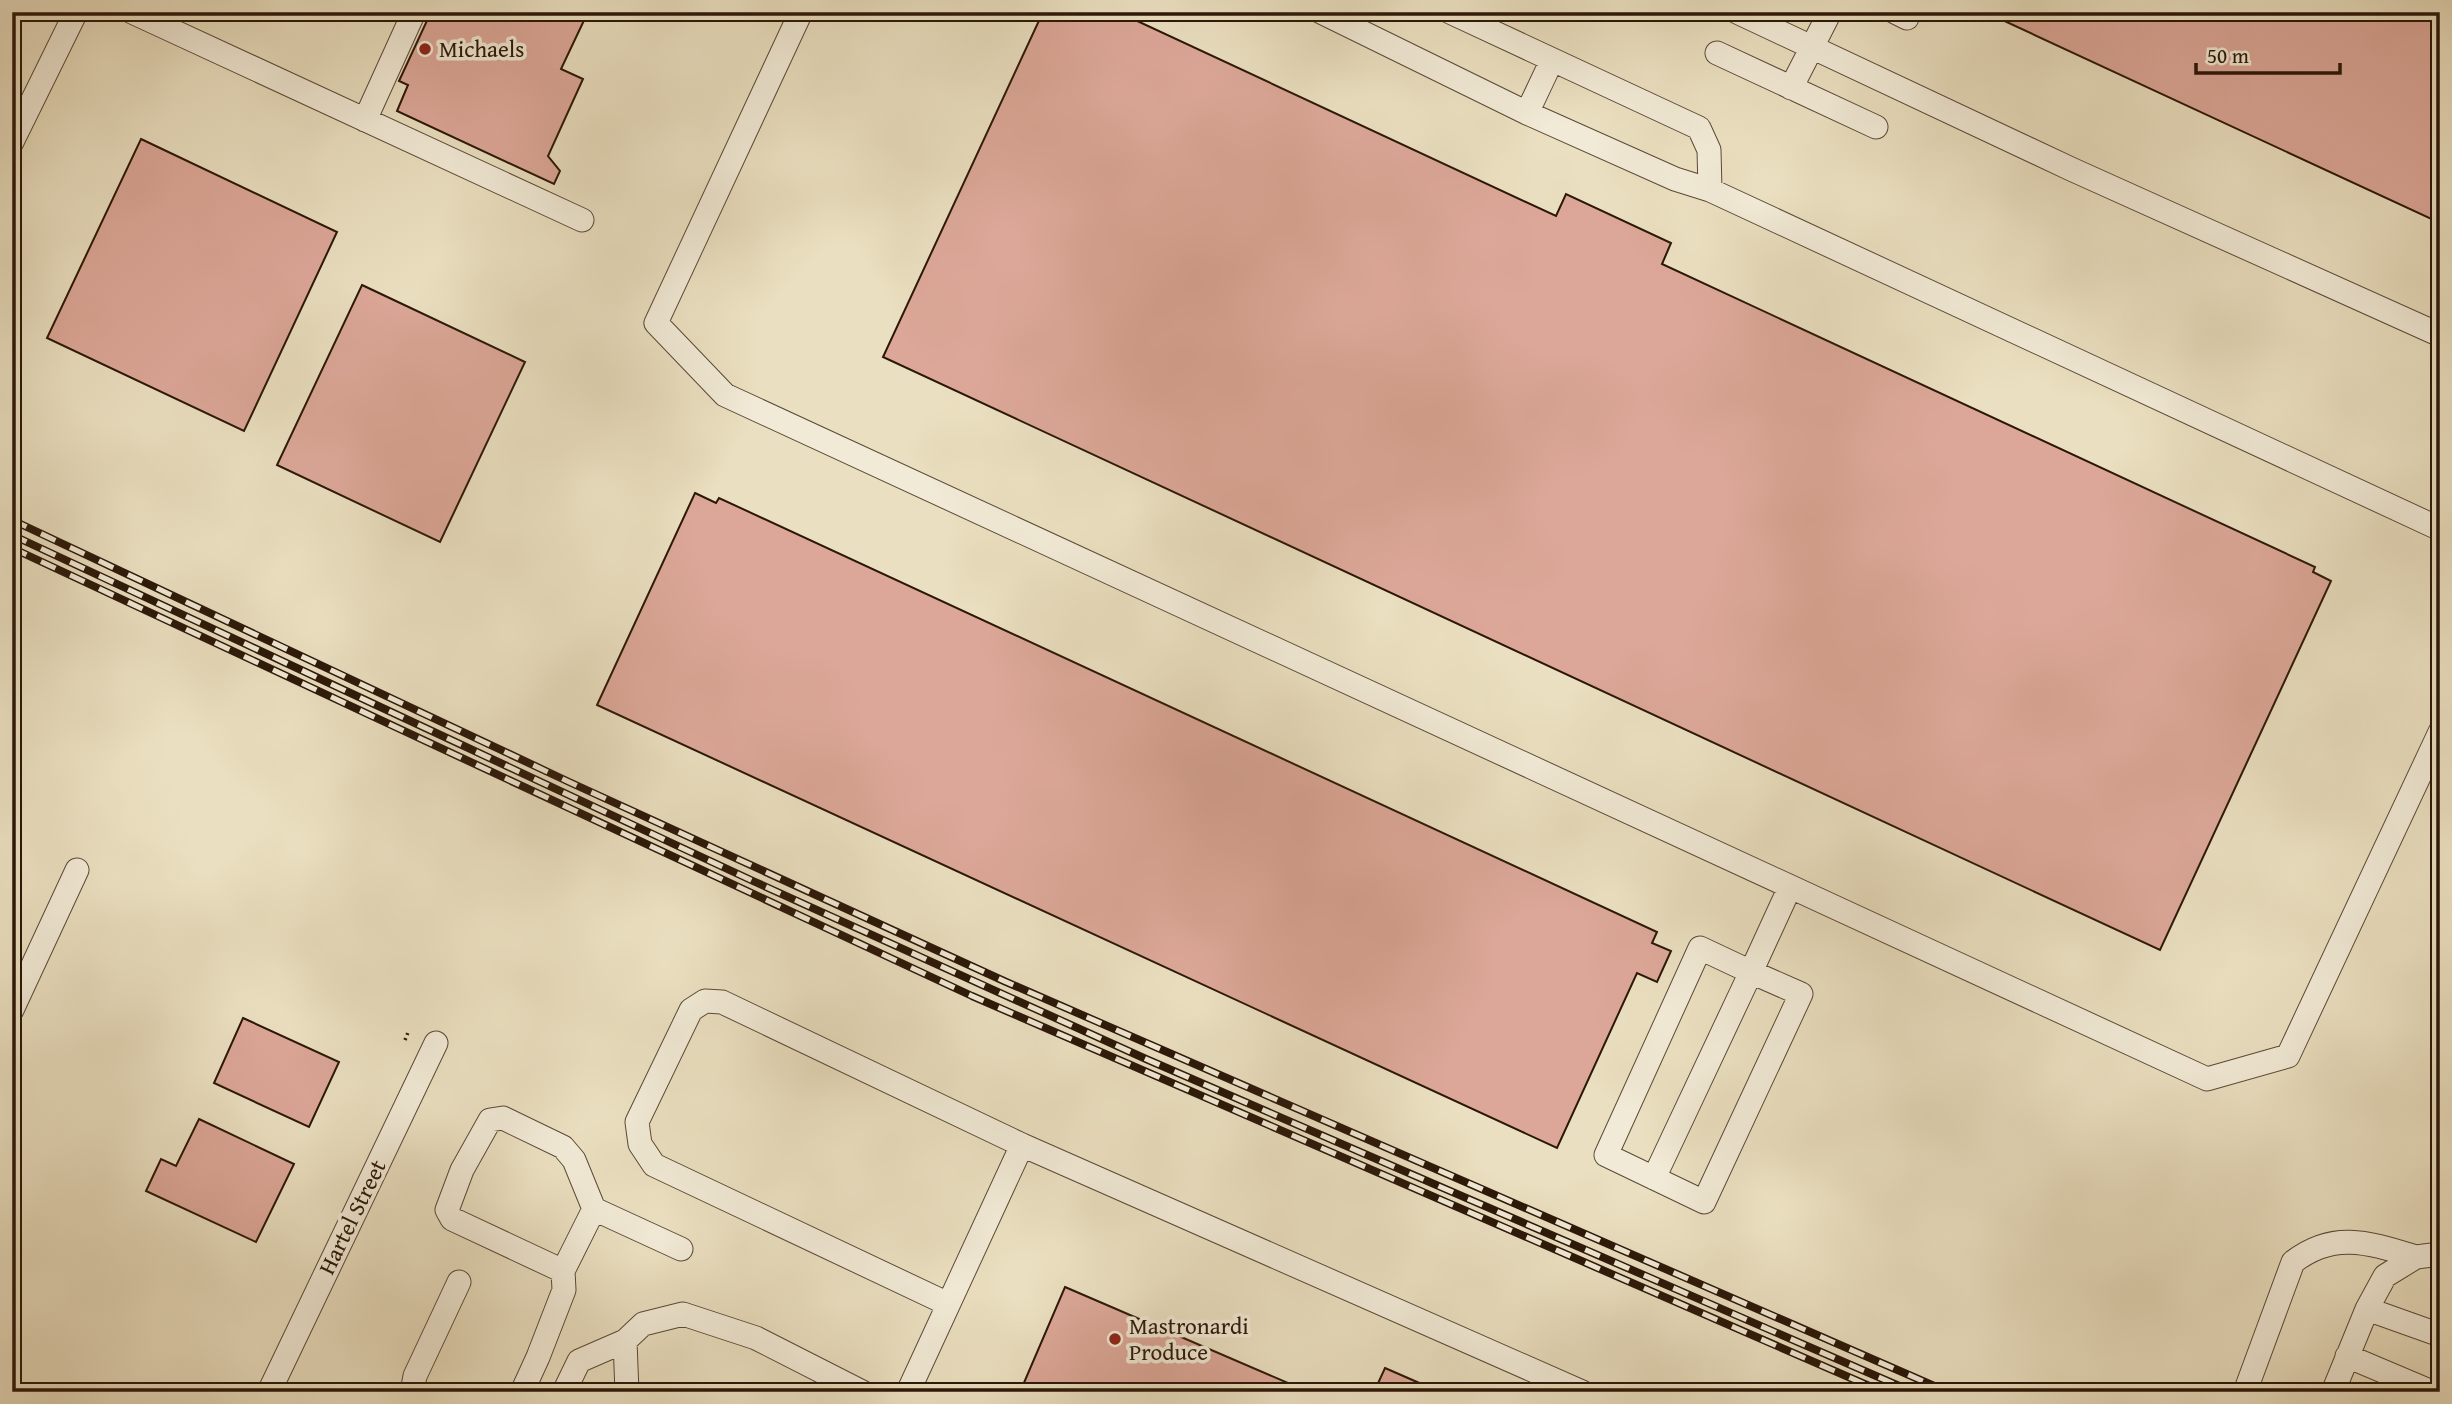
<svg xmlns="http://www.w3.org/2000/svg" width="2452" height="1404" viewBox="0 0 2452 1404" font-family="'Gentium Book Plus',serif">
<style>
.building{fill:#dca798;stroke:#2b1708;stroke-width:2}
.lines{fill:none;stroke-linecap:round;stroke-linejoin:round}
.minor-casing{stroke:#5b4936;stroke-width:25}
.path{stroke:#2b1708;stroke-width:3.5;stroke-dasharray:2 3.5;stroke-linecap:butt}
.minor{stroke:#f1ead6;stroke-width:23}
.rail-casing{stroke:#2b1708;stroke-width:8}
.rail{stroke:#f1ead6;stroke-width:5;stroke-dasharray:16;stroke-linecap:butt}
.poi-dot{fill:#8f2418;stroke:#f1ead6;stroke-width:2.5}
.labels{text-anchor:middle;stroke-width:7;stroke-linejoin:round;paint-order:stroke}
.poi-label{font-size:23px;fill:#2b1708;stroke:#f1ead6;text-anchor:start}
.street-label{font-size:23px;fill:#2b1708;stroke:#f1ead6}
</style>
<rect width="100%" height="100%" fill="#eadfc0"/>
<filter id="stains"><feTurbulence type="fractalNoise" baseFrequency=".00286" numOctaves="4"/><feColorMatrix values="0 0 0 0 .2 0 0 0 0 .09 0 0 0 0 .02 0 0 0 .5 -.17"/></filter>
<radialGradient id="worn" r=".72"><stop offset=".6" stop-color="#630" stop-opacity="0"/><stop offset="1" stop-color="#630" stop-opacity=".3"/></radialGradient>
<path class="building" d="M431,12h157l-27,57 22,10 -35,77 12,15 -6,13 -157,-73 11,-26 -9,-4z
M1043,12h75l438,204 10,-22 105,49 -9,21 653,303 -2,5 18,9 -171,369 -1277,-593z
M1985,12h455v211z
M141,139l196,93 -93,199 -197,-93z
M362,285l163,77 -85,180 -163,-77z
M695,493l21,10 3,-5 938,434 -5,11 19,8 -14,31 -20,-9 -80,175 -960,-443z
M243,1018l96,44 -30,65 -95,-44z
M199,1119l95,45 -38,78 -110,-51 15,-32 15,7z
M1065,1287l244,105h-289z
M1385,1368l55,24h-66z"/>
<g class="lines">
<g class="minor-casing">
<path id="minor" d="M132,12l450,208
M801,12l-145,311 69,72 1482,684 81,-23 152,-324
M1321,12l206,101 148,66 35,11 730,339
M1450,12l249,116 10,22 1,40
M1737,12l334,157 369,166
M1895,12l12,6
M1717,53l159,74
M1791,88l39,-76
M1527,113l25,-53
M365,120l49,-108
M12,142l64,-130
M12,1010l65,-140
M1654,1178l97,-206 -51,-24 -94,207 98,47 97,-208 -50,-22 39,-85
M594,1209l87,40
M948,1304l-294,-139 -14,-21 -3,-22 54,-112 14,-9 17,1 300,143
M2367,1309l73,26
M625,1341l2,51
M2347,1356l85,36
M269,1392l167,-349
M412,1392l3,-16 44,-94
M522,1392l16,-35 26,-67 -1,-19 31,-62 -20,-49 -11,-13 -60,-29 -13,2 -28,50 -15,40 5,9 111,52
M564,1392l15,-31 46,-20 18,-17 40,-10 73,24 106,54
M908,1392l114,-247 560,247
M2245,1392l48,-130c41,-32 77,-19 123,-5
M2333,1392l34,-83 18,-33 31,-19 16,-2 8,3"/>
</g>
<path class="path" d="M405,1040l4,-10"/>
<use href="#minor" class="minor"/>
<g class="rail-casing">
<path id="rail" d="M12,520l555,261 437,200 944,411
M12,535l741,346 393,178 767,333
M12,548l960,448 911,396"/>
</g>
<use href="#rail" class="rail"/>
</g>
<g class="poi-dot">
<circle cx="425" cy="49" r="7"/>
<circle cx="1115" cy="1339" r="7"/>
</g>
<g class="labels">
<g class="poi-label">
<text x="439" y="57">Michaels</text>
<text x="1129" y="1334">Mastronardi<tspan x="1129" dy="26">Produce</tspan></text>
</g>
<g class="street-label">
<text transform="translate(352 1217) rotate(-64)" y="8">Hartel Street</text>
</g>
</g>
<rect width="2452" height="1404" fill="none" stroke="#eadfc0" stroke-width="42"/>
<rect x="14" y="14" width="2424" height="1376" fill="none" stroke="#2b1708" stroke-width="3.5"/>
<rect x="21" y="21" width="2410" height="1362" fill="none" stroke="#2b1708" stroke-width="2"/>
<path d="M2196 63v10h144v-10" fill="none" stroke="#2b1708" stroke-width="3.5"/>
<text x="2207" y="63" font-size="21" fill="#2b1708" stroke="#f1ead6" stroke-width="5" paint-order="stroke">50 m</text>
<rect width="100%" height="100%" filter="url(#stains)"/>
<rect width="100%" height="100%" fill="url(#worn)"/>
</svg>
